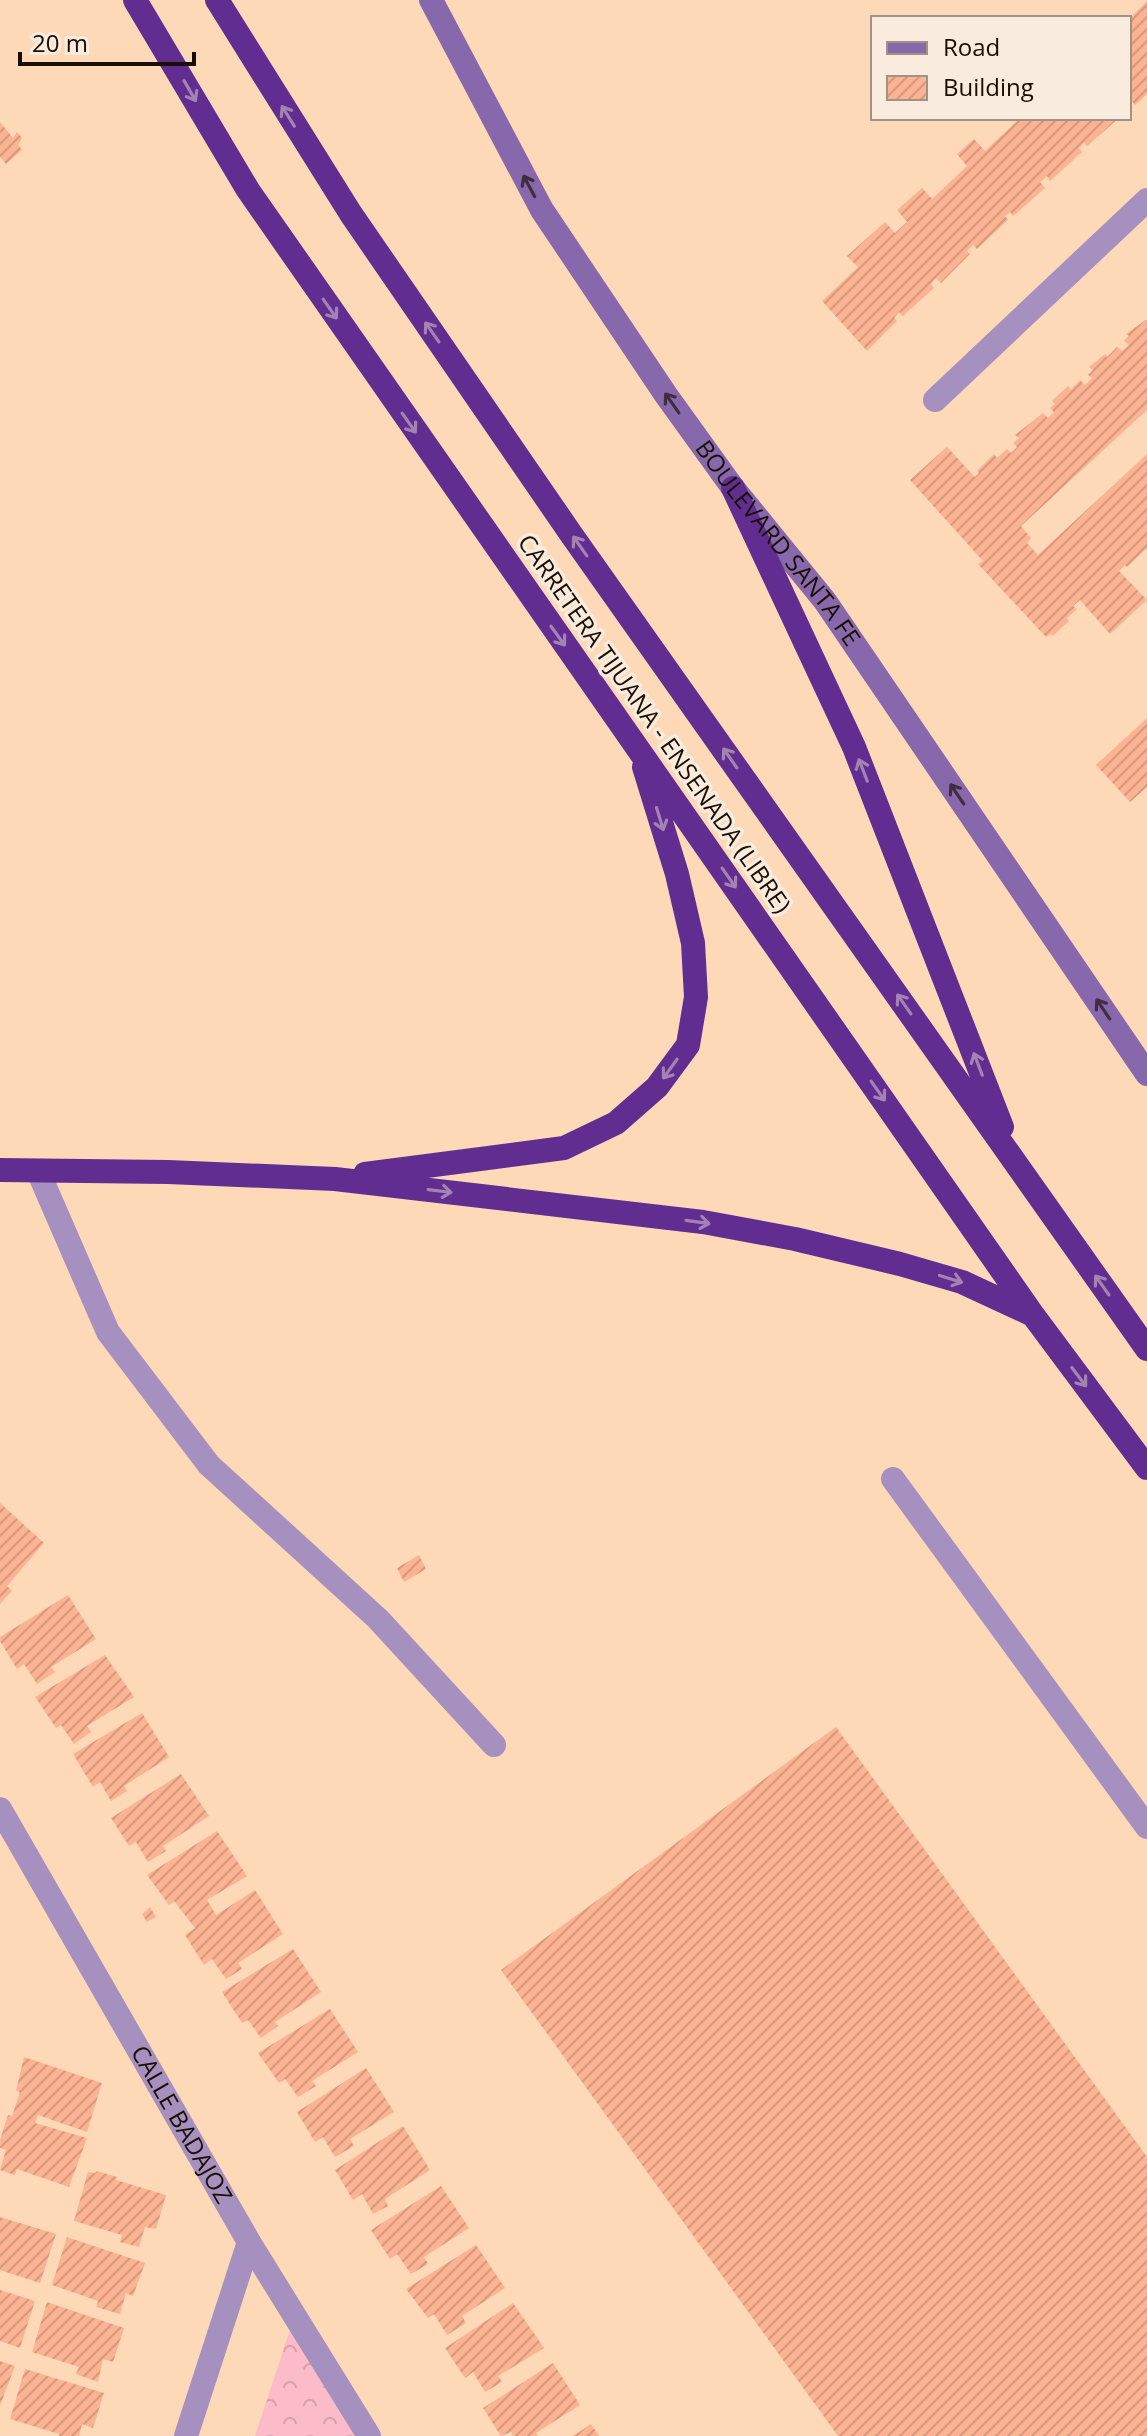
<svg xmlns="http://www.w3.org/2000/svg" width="1147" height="2436" viewBox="0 0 1147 2436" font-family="'Open Sans',sans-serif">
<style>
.park{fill:url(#park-crowns)}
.building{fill:url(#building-hatch)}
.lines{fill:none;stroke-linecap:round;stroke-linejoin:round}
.lane{stroke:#a590bf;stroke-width:24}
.street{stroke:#a590bf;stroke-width:24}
.secondary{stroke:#8868ad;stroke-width:24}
.highway{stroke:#622d91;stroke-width:24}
.oneway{stroke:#a682b3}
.oneway2{stroke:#402e3e}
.labels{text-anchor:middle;stroke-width:7;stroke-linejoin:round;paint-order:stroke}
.street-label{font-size:24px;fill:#1a0e03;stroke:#f9ebdd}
</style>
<defs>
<pattern id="park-crowns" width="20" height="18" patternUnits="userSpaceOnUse" patternTransform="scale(2)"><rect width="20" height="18" fill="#fcbbc9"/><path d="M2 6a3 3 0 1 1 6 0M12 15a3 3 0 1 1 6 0" fill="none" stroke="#d7a0ab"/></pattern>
<pattern id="building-hatch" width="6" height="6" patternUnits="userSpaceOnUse" patternTransform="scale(2)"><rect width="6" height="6" fill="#fbb393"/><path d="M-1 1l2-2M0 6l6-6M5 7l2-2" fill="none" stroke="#d7997d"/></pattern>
</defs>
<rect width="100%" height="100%" fill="#fdd9b8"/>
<path class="park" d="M290,2330l77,106h-112z"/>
<path class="building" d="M1147,1v93l-12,11 -6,-7v-79z
M1020,118h99l-32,28 -3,-3 -5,5 3,4 -32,29 -3,-5 -7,6 5,6 -32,28 -3,-4 -5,4 3,4 -31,29 -4,-4 -6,6 3,3 -29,29 -5,-5 -5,6 3,4 -31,28 -4,-4 -5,6 3,3 -30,30 -45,-50 36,-34 -11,-11 38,-34 10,11 12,-11 -10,-12 25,-22 10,11 35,-33 -10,-12 17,-15 11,12z
M0,122l13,16 4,-6 5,6 -4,7 4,5 -16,14 -6,-7z
M1147,319v91l-126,116 10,12 -4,5 11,12 109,-101v94l-20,19 -2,-2 -6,6 28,29 -37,34 -30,-34 -7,6 4,3 -10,9 2,3 -16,15 -2,-2 -5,3 -68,-73 5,-3 -73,-81 37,-33 28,30 4,-4 -2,-2 17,-17 3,4 10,-9 4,4 6,-6 -4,-4 6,-5 -4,-3 28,-22 5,5 6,-6 -4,-4 5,-4 -3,-3 16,-15 3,3 9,-9 5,5 7,-7 -4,-3 5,-5 -4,-3 16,-13 2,3 10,-10 5,4 7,-6 -5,-4 5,-5 -3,-2z
M1147,718v69l-17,15 -34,-37z
M0,1503l44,40 -37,43 5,5 -12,13z
M419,1555l7,14 -22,13 -7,-14z
M68,1595l28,44 -45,28 4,5 -18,12 -13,-20 -7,5 -17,-28v-4z
M105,1655l29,42 -47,29 4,6 -17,12 -13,-19 -5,3 -21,-31z
M142,1713l27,44 -45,29 3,5 -16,10 -11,-19 -7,5 -20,-33z
M836,1727l311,430v279h-309l-337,-466z
M181,1774l28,42 -46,30 3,5 -18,11 -12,-20 -7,4 -18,-28z
M217,1831l30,45 -40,24 9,15 39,-25 28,44 -45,29 4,6 -16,10 -14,-20 -8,6 -19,-30 10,-7 -21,-27 -5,4 -22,-30z
M150,1907l6,10 -9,5 -5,-8z
M293,1949l28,43 -46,30 3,4 -17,12 -13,-18 -6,3 -20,-31z
M330,2009l28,43 -46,29 4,5 -18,11 -13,-18 -6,4 -21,-30z
M24,2057l78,26 -15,49 -49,-17 -3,8 52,15 -18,49 -52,-18 -2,6 -15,-5 6,-20 -6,-2v-8l8,-25 4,1 8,-24 -4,-1z
M366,2068l28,44 -44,27 4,7 -19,11 -12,-20 -8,5 -18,-30z
M403,2126l27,44 -45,29 3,7 -15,8 -11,-20 -9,6 -18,-30z
M97,2171l20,6 -1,3 50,15 -10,34 -11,-2 -6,20 -19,-5 2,-7 -48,-14 14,-49 7,1z
M441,2186l28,42 -45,29 4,7 -17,10 -14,-20 -7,5 -19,-29z
M0,2217l56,17 -16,49 -40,-13z
M67,2237l78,26 -12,33 -7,-3 -6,21 -24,-7 2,-6 -46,-16z
M476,2245l29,43 -43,28 4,7 -19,12 -13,-21 -6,4 -22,-29z
M0,2290l35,11 -15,47 -20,-7z
M47,2302l77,26 -11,34 -10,-3 -5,23 -22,-8 3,-7 -47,-15z
M513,2303l31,45 -46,28 4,6 -17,10 -12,-20 -8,6 -20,-30z
M0,2361l15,5 -15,40z
M553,2363l27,42 -44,28 2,3h-25l-2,-4 -10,4 -18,-28z
M25,2369l79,24 -11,35 -11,-4 -3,12h-20v-2l-49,-15z
M591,2424l8,12h-26z"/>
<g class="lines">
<path class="lane" d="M38,1171l70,161 101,133 169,154 116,126
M893,1479l254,348"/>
<g class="street">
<path d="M935,400l212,-200"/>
<path id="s1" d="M0,1809l249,433 120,194"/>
<path d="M186,2436l63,-194"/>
</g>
<path class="secondary" id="s2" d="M431,0l111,210 124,185 67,93 92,113 322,473"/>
<path class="highway" d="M135,0l113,190 785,1125 114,153
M217,0l134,214 220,320 576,815
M733,488l121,259 148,380
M0,1170l168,2 167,7 368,43 92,17 105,25 62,18 69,32
M365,1174l199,-26 52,-25 41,-36 31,-42 8,-48 -3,-54 -16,-69 -33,-107"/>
</g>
<defs><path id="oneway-shaft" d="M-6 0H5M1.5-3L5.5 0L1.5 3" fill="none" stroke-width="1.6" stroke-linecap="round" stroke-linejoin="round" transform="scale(2)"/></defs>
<g class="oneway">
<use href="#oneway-shaft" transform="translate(190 91) rotate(60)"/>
<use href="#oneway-shaft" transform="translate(288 116) rotate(-122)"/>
<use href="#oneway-shaft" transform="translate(330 309) rotate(55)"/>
<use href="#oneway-shaft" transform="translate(432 332) rotate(-125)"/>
<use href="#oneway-shaft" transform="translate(409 423) rotate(55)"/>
<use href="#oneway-shaft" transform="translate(580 546) rotate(-125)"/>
<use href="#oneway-shaft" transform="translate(558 636) rotate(54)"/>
<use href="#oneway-shaft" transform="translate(730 758) rotate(-125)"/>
<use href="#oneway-shaft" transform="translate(863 770) rotate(-111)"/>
<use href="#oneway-shaft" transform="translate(660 819) rotate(73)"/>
<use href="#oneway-shaft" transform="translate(729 878) rotate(55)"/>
<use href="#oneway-shaft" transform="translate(904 1004) rotate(-125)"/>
<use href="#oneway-shaft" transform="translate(978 1064) rotate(-111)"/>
<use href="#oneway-shaft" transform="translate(670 1069) rotate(126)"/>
<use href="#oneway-shaft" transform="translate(878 1091) rotate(55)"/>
<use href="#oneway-shaft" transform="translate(440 1191) rotate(7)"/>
<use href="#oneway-shaft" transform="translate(698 1222) rotate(8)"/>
<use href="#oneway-shaft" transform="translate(951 1279) rotate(17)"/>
<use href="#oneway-shaft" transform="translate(1102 1285) rotate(-125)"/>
<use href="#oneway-shaft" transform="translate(1079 1377) rotate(53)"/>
</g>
<g class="oneway2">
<use href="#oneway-shaft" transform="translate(529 186) rotate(-118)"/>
<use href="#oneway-shaft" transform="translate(672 403) rotate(-125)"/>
<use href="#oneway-shaft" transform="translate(957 794) rotate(-124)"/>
<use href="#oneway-shaft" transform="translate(1103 1009) rotate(-124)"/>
</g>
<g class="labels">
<g class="street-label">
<text dy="8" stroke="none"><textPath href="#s2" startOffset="646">BOULEVARD SANTA FE</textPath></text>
<text transform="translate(654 724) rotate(55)" y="8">CARRETERA TIJUANA - ENSENADA (LIBRE)</text>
<text dy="8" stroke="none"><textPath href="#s1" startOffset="364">CALLE BADAJOZ</textPath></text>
</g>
</g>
<rect x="871" y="16" width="260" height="104" fill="#f9ebdd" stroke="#a09386" stroke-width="2"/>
<rect x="887" y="42" width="40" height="12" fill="#8868ad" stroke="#a09386" stroke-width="2"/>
<text x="943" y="56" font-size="24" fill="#1a0e03">Road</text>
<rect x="887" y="76" width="40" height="24" fill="url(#building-hatch)" stroke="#a09386" stroke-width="2"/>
<text x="943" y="96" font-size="24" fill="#1a0e03">Building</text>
<path d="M20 52v12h174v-12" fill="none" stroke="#1a0e03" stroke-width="4"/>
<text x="32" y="52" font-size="24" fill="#1a0e03" stroke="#f9ebdd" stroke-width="6" paint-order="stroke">20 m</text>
</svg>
